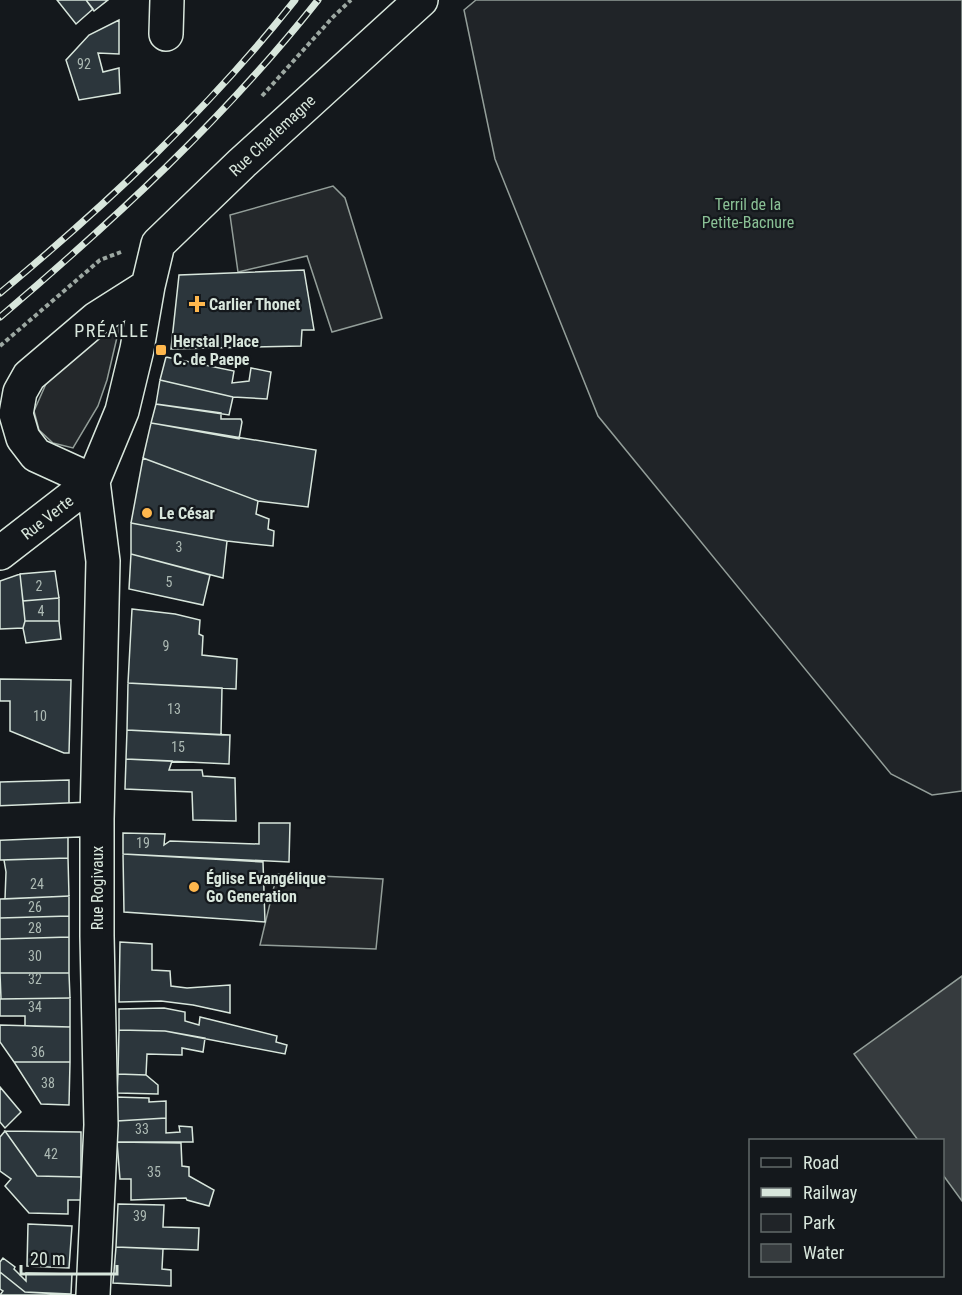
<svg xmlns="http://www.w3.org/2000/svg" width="962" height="1295" viewBox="0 0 962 1295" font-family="'Roboto Condensed',sans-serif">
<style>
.green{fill:#202428;stroke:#939e99;stroke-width:1.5}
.parking{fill:#24282b;stroke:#939e99;stroke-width:1.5}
.water{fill:#363b3e;stroke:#939e99;stroke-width:1.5}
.building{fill:#2c363c;stroke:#d8e6dc;stroke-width:1.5}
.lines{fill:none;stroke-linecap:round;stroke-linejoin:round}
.minor-casing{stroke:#d8e6dc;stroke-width:36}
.path{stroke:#9da8a2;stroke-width:4;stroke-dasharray:4.5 3;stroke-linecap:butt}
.minor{stroke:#14181c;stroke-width:33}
.rail-casing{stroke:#d8e6dc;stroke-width:7}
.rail{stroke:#14181c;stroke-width:4.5;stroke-dasharray:14;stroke-linecap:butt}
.poi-dot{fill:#ffb74d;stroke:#14181c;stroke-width:2}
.labels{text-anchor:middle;stroke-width:4.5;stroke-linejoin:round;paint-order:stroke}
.number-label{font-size:14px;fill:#adbab4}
.street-label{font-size:16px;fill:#d8e6dc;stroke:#14181c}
.park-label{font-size:16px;fill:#8ac095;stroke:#14181c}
.poi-label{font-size:16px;font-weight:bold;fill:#d8e6dc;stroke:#14181c;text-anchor:start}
.neighbourhood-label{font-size:18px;letter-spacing:1.5px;fill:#d8e6dc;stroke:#14181c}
</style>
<rect width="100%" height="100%" fill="#14181c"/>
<path class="green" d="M476,0h486v791l-30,4 -41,-21 -293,-358 -103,-257 -31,-149z"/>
<path class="parking" d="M333,186l12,12 37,120 -50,14 -25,-76 -69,16 -8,-57z
M122,316l-15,64 -9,26 -25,42 -20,-5 -14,-13 -5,-19 15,-34z
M277,874l106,5 -7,70 -116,-4z"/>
<path class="water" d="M962,976v225l-19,-26 -1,-35h-24l-64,-86z"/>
<path class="building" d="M57,0h29l7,9 -17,15z
M86,0h22l-14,11z
M119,20v34l-21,-1 5,19 16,-4 1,25 -41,7 -13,-40 23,-25z
M304,270l10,60h-12l-1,16 -130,3 8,-74z
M166,357l68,14 -2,12 17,-2 2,-13 20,4 -4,27 -34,-2 -73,-17z
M160,380l73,17 -4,18 -73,-11z
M156,404l65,9v6h20l1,3 -3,17 -88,-16z
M151,423l165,27 -8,57 -50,-6 -115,-43z
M143,458l115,43 -2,13 13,5 -1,10 6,2 -1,15 -46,-5 -96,-18z
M131,523l96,18 -4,37 -92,-24z
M131,554l79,21 -7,30 -74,-16z
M55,571l4,27 -36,3 -3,-27z
M20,574l5,47 -2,7 -23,1v-48z
M59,598v23h-34l-2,-20z
M132,609l43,5 25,6 -1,14 4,2 -1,19 35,4 -1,30 -108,-6z
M25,621h34l2,18 -35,4 -3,-15z
M0,679l71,1 -2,73h-5l-54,-22v-30h-10z
M128,683l94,5 -1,47 -94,-5z
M127,730l103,5 -1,29 -103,-5z
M126,759l46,2 -3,9h33l1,6 32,2 1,43 -43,-1 -1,-28 -67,-3z
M69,780v26l-69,2v-26z
M259,823h31l-1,39 -166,-8v-21l42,1 -1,11 6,-4 89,3z
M0,833l68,1v24l-68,2z
M123,854l140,8 2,60 -141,-10z
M68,858l1,38 -64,3 1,-27 -2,-12z
M69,896v20l-69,2v-19z
M69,916v21l-69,2v-21z
M69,937v36h-69v-34z
M120,942l32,2v26l18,1 1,15 16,2 43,-3v28l-37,-8 -32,-4 -42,1z
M0,973h69l1,25 -69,1z
M70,998v29l-45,-1v-10h-25v-17z
M164,1008l21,4v9l14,4 1,-8 77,19 -1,6 11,3 -2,9 -120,-23 -46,-1v-21z
M0,1025l70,2v35h-56l-14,-20z
M119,1030l46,1 40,7 -2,14 -21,-4v7l-35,-1 -1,21 -28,-1z
M14,1062h56l-1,43 -28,-1z
M118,1074l28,1 12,10v9l-41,-1z
M0,1087l21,25 -16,16 -5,-6z
M115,1097l34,1v4l17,-1v17l-49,3z
M166,1118v15l14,-1 -1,-6 13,1 1,15h-76v-21z
M5,1131l32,45 44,1 1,23h-14v14l-39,-1 -24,-27 6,-7 -11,-8v-34z
M5,1131l76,1v45l-44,-1z
M117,1142l64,1 1,23 7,1v9l25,14 -5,16 -22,-6 -1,-2 -55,2v-21h-11z
M118,1204l46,1 -1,22 36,1 -1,22 -82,-3z
M28,1224l44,2 -3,42 -42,-2z
M116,1247l47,2 -1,20 9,1v16l-58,-3z
M3,1258l12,9 -1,2 12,12v-8l46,1 -1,20 -46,-2 -25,-20v-10z
M0,1272l25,20 51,3h-76l3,-4 -3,-2z"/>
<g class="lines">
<g class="minor-casing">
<path id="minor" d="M166,34l1,-34
M93,481l-57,-26 -13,-17 -7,-24 4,-22 9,-16 67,-57 52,-33
M0,553l93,-72 29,-70 15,-62 11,-63 10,-42 84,-81 179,-163
M0,823l97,-4
M93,1295l8,-170 -4,-189v-117l6,-258 -10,-80"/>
</g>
<path class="path" d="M262,96l71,-79 18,-17
M0,346l100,-86 21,-8"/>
<use href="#minor" class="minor"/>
<g class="rail-casing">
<path id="rail" d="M0,293c106,-88 209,-184 295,-293
M0,317c114,-97 225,-199 318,-317"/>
</g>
<use href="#rail" class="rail"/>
</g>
<g class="poi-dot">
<path d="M194 295h6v6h6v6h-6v6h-6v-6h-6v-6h6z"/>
<rect x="155" y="344" width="12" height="12" rx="3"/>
<circle cx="147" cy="513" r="6"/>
<circle cx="194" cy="887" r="6"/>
</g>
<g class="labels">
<g class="number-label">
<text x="84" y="69">92</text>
<text x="179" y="552">3</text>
<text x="169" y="587">5</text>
<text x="39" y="591">2</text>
<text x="41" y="616">4</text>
<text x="166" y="651">9</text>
<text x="174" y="714">13</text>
<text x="40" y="721">10</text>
<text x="178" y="752">15</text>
<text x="143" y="848">19</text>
<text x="37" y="889">24</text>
<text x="35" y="912">26</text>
<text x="35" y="933">28</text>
<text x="35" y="961">30</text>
<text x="35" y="984">32</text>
<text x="35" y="1012">34</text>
<text x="38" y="1057">36</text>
<text x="48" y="1088">38</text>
<text x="142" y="1134">33</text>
<text x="51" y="1159">42</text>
<text x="154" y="1177">35</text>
<text x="140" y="1221">39</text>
</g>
<g class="street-label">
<text transform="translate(272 135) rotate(-43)" y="6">Rue Charlemagne</text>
<text transform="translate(47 517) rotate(-38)" y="6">Rue Verte</text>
<text transform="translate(97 888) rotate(-90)" y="6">Rue Rogivaux</text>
</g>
<g class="park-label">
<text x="748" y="210">Terril de la<tspan x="748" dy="18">Petite-Bacnure</tspan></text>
</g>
<g class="poi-label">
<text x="209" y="310">Carlier Thonet</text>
<text x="173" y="347">Herstal Place<tspan x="173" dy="18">C. de Paepe</tspan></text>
<text x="159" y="519">Le César</text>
<text x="206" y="884">Église Evangélique<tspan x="206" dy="18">Go Generation</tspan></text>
</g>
<g class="neighbourhood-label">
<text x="112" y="337">PRÉALLE</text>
</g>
</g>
<rect x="749" y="1139" width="195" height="138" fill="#14181c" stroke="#626a69" stroke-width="1.5"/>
<rect x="761" y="1158" width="30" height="9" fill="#14181c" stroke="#626a69" stroke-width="1.5"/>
<text x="803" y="1169" font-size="18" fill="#d8e6dc">Road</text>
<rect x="761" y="1188" width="30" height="9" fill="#d8e6dc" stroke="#626a69" stroke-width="1.5"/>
<text x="803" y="1199" font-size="18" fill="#d8e6dc">Railway</text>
<rect x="761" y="1214" width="30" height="18" fill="#202428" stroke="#626a69" stroke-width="1.5"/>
<text x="803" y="1229" font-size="18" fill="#d8e6dc">Park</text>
<rect x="761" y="1244" width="30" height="18" fill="#363b3e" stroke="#626a69" stroke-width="1.5"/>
<text x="803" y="1259" font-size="18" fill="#d8e6dc">Water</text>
<path d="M21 1265v9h96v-9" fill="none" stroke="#d8e6dc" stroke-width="3"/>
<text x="30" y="1265" font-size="18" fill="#d8e6dc" stroke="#14181c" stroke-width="4.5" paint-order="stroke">20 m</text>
</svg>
